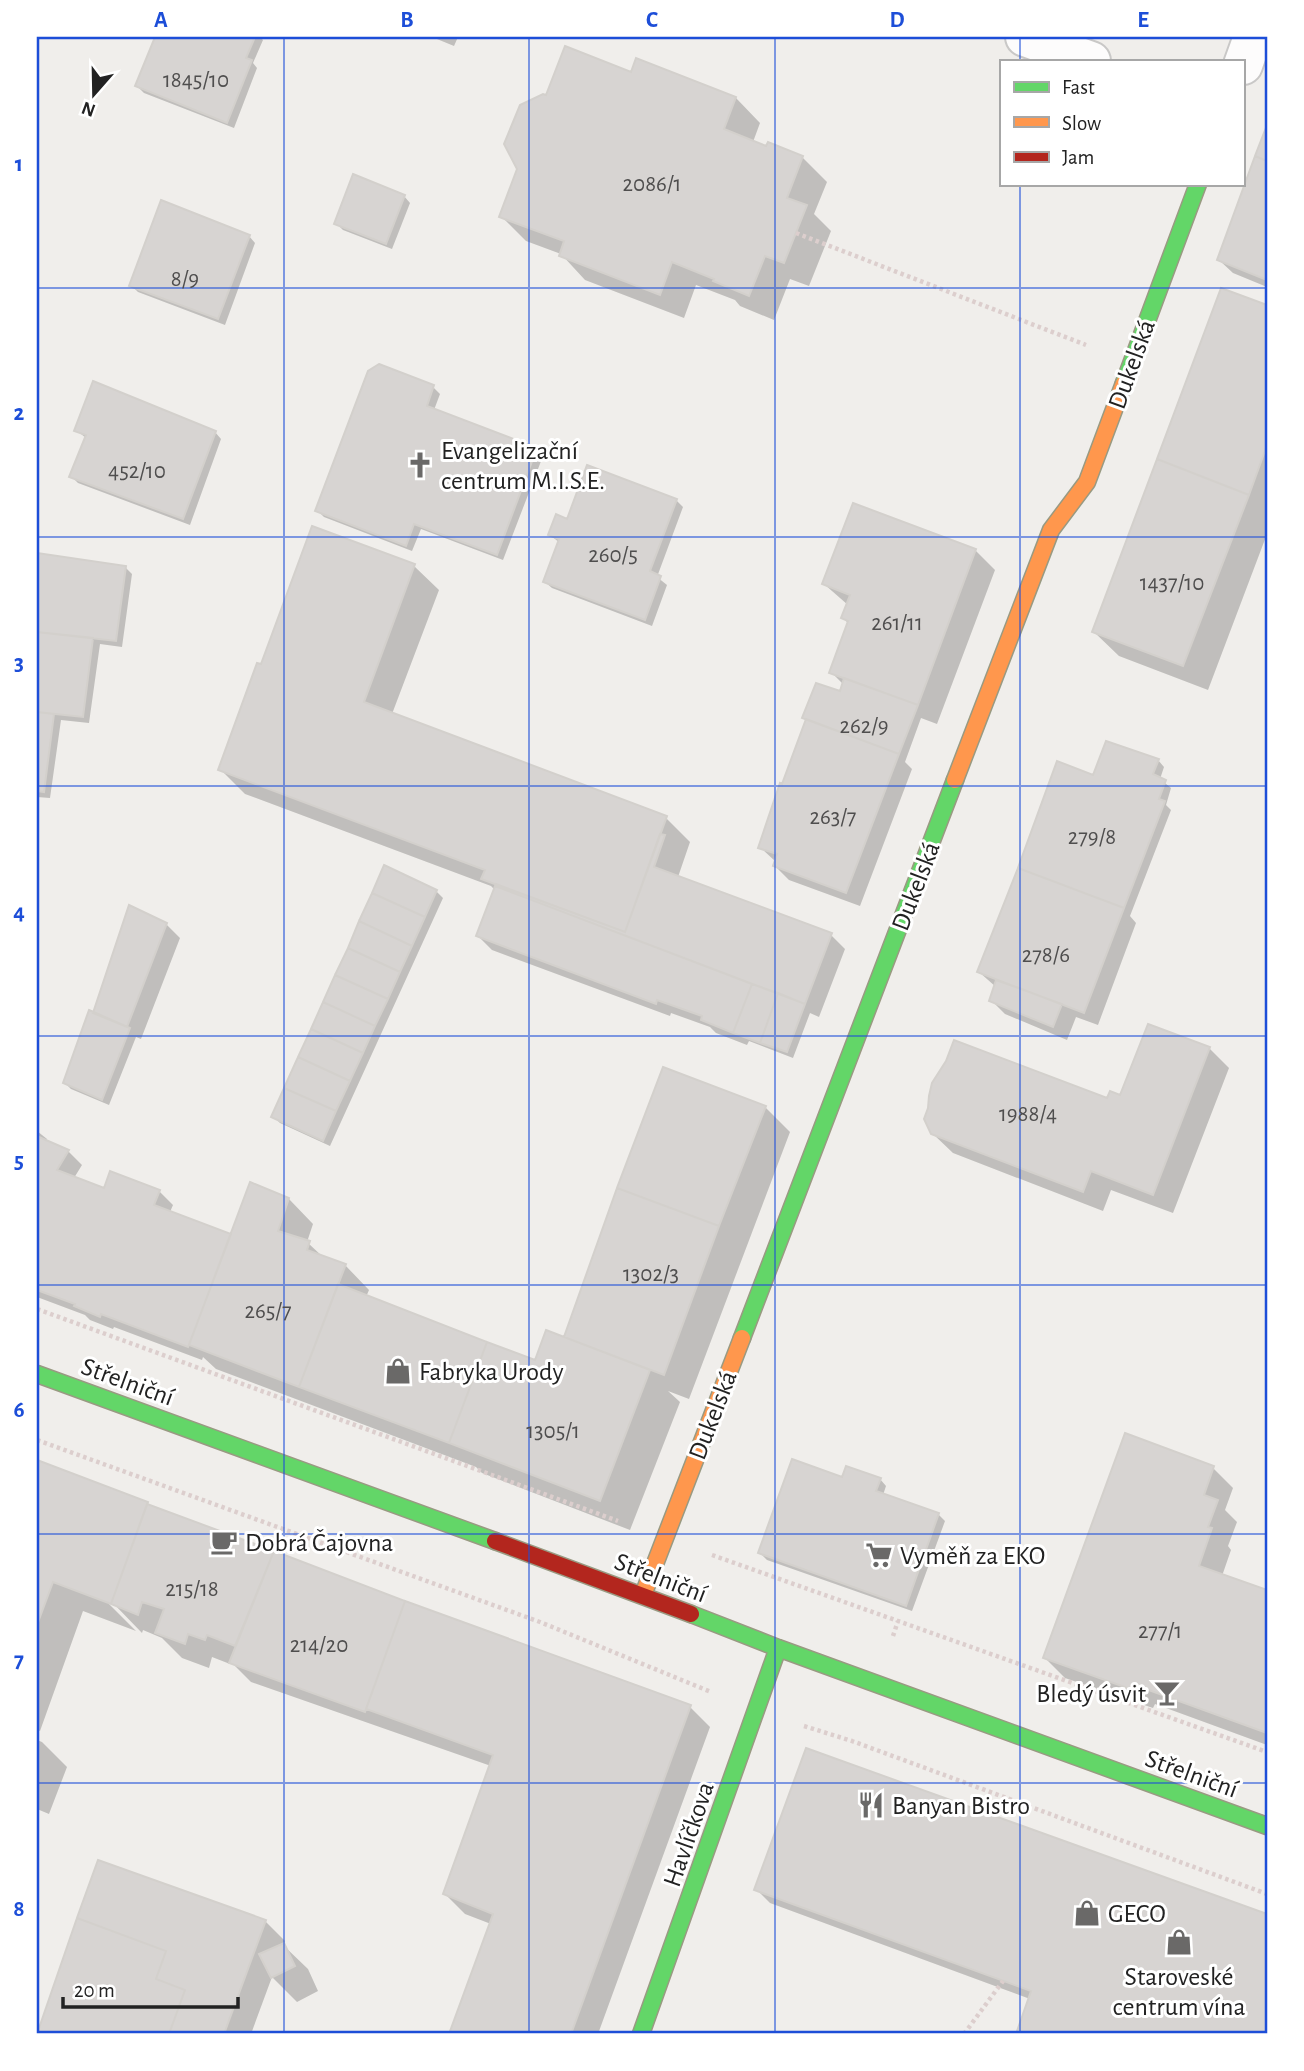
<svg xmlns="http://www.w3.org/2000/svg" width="1304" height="2071" viewBox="0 0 1304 2071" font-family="'Alegreya Sans',sans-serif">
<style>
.shadow{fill:#0003}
.building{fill:#d7d4d2;stroke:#d3d0cc;stroke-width:2}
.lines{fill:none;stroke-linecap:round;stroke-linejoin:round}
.street-casing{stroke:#c9c8c7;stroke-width:42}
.fast-casing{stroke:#999a82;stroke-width:19}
.slow-casing{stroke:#999a82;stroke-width:19}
.jam-casing{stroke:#999a82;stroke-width:19}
.path{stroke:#dccecd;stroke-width:4.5;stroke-dasharray:3.5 3.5;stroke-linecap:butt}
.street{stroke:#fdfcfc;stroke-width:38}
.fast{stroke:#63d668;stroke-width:16}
.slow{stroke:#ff974d;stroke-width:16}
.jam{stroke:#b3261e;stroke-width:16}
.grid{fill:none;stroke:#1d4ed8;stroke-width:2;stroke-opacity:0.55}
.labels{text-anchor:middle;stroke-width:6;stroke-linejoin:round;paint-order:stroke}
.number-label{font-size:23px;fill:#4f4e4e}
.street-label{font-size:26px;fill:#222;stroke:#fff}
.poi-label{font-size:26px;fill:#222;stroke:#fff;text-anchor:start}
.neatline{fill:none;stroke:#1d4ed8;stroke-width:2.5}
.grid-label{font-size:23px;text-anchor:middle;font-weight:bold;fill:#1d4ed8}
</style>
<rect width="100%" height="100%" fill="#f0eeeb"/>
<path class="shadow" d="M156,37h104l3,3 -10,23 4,5 -23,60 -90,-35 -7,-7z
M432,37h26l-4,9z
M632,74l104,24 24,25 -7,19 49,15 25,25 -13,32 17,17 -22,55 -19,-7 -16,41 -34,-14 -5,-6 -39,-15 -12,33 -99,-38 -24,-26 -35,-13 -25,-25z
M1267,129v158l-34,-14 -14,-13z
M404,196l6,7 -18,46 -49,-19 -7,-7z
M249,236l6,7 -30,82 -87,-33 -7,-7z
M1222,290l45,17v227l-59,156 -89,-34 -25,-24z
M379,366l54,21 7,7 -6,16 102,39 7,7 -40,104 -82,-31 -9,22 -88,-34 -7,-7z
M76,430l139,2 6,7 -31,86 -112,-42 -7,-7 15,-38z
M676,500l7,7 -26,70 10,8 -15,41 -100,-38 -7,-6 15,-39 -10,-8 18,-13z
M975,550l20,20 -58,154 -16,-6 -16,44 7,7 -52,137 -71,-26 -14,-14 1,-4 -16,-15 23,-61 61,-101 -13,-13 18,-48 -6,-6 5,-13 -24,-21z
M37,555l88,12 7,7 -10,73 -22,-3 -11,79 -28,-3 -11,78 -13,-1z
M414,566l25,24 -47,124 274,104 24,24 -12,35 153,58 14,14 -26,68 -9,-4 -17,45 -44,-17 -2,4 -31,-12 -6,-6 -39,-14 -1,3 -178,-66 -14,-14 18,-45 -5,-5 -246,-92 -25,-25 42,-102z
M1158,760l6,7 -4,12 11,9 -5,17 5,5 -41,106 6,7 -38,102 -22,-8 -9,23 -62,-26 -14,-14 5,-13 -17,-15 115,-195z
M436,891l7,7 -113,248 -50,-23 -7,-7z
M166,924l14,14 -39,101 -5,-2 -27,68 -38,-16 -6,-6 29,-69z
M1209,1048l20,20 -56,145 -62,-23 -8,21 -150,-58 -21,-20 189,-36z
M765,1107l25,25 -101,267 -21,-8 12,11 -50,128 -148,-57 -6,-6 -260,-98 -13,-12 -1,3 -88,-33 -1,2 -23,-9 -5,-5 -48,-18v-166l10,8 -1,2 22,10 14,14 -8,13 31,12 54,1 14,14 -3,7 62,24 57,-37 24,25 -6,18 17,16 21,7 24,25 -3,7 170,66 35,-21z
M1126,1436l87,32 20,20 -8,22 12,12 -9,24 3,4 -9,26 45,16v153l-112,-41 -2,4 -88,-30 -20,-20z
M37,1462l110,41 5,5 538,199 20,20 -112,307h-147l40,-110 -26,-10 -20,-20 46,-128 -240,-84 -20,-20 -1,2 -18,-7 -3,11 -27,-10 -20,-20 -19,-8 -1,3 -30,-31h-5l29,29 -53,-20 -43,120 -3,-1z
M880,1479l6,7 -3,9 55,19 7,7 -33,90 -145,-51 -7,-7 83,-73z
M37,1740l5,2 25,25 -18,47 -12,-5z
M807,1751l460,165v118h-250l13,-35 -260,-96 -14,-14z
M79,1919l186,2 20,20 -2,4 25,24 10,22 -21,11 -25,-25 -21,57h-214z"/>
<path class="building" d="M155,37h100l-9,21 6,2 -25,63 -92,-37z
M565,46l66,26 5,-14 100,39 -12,32 42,17 2,-4 35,14 -16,42 20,7 -23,58 -19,-7 -16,40 -36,-15 1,-2 -42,-17 -12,33 -101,-39 5,-15 -65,-24 18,-48 -13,-25 16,-39 23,-11 3,1z
M1267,125v36l-12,-5z
M1255,156l12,5v119l-50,-20z
M353,174l52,21 -19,49 -52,-20z
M161,200l89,35 -32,84 -89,-33z
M1221,288l46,17v140l-18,50 -92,-36z
M379,364l55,21 -7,21 110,42 -40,107 -83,-31 -8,22 -91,-35 53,-140z
M93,381l123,50 -33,88 -114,-42 17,-42 -12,-4z
M1157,459l92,36 -66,171 -91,-34z
M587,465l90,34 -27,72 11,5 -16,44 -102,-38 16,-43 -11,-4 8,-21 11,5z
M853,503l123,46 -58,156 -89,-32 19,-52 -7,-3 9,-23 -28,-11z
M312,526l103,38 -51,138 303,114 -42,116 -144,-53 4,-9 -267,-100 39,-107 4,1z
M37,553l89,13 -10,75 -79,-9z
M37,632l56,6 -10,79 -46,-5z
M844,678l74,27 -19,49 -97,-36 14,-35 24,8z
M37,712l17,2 -10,78 -7,-1z
M806,719l93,35 -53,139 -73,-27 4,-12 -19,-6 22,-65 2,1z
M1106,741l53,18 -6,15 13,6 -7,19 6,2 -41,107 -106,-40 39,-107 36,14z
M660,834l5,1 -11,32 178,66 -27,71 -310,-118 1,-2 129,48z
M384,865l53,25 -12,27 -53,-24z
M1018,868l106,40 -40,105 -107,-41z
M495,886l257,98 -19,49 -32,-13 1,-4 -45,-16 -1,4 -180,-68z
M372,893l53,24 -13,29 -53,-25z
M129,905l38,18 -40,104 -34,-14z
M359,921l53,25 -12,26 -52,-24z
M348,948l52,24 -12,27 -53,-24z
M335,975l53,24 -13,27 -52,-24z
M996,980l66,24 -9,23 -64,-26z
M752,984l26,9 -18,50 -27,-10z
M778,993l27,11 -18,48 -27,-9z
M323,1002l52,24 -12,27 -52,-24z
M89,1010l41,18 -28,72 -39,-17z
M1148,1024l62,23 -57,148 -62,-24 -8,21 -152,-58 -7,-15 4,-11 1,-12 3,-13 14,-22 8,-21 153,58 3,-7 10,4z
M311,1029l52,24 -13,28 -52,-24z
M298,1057l52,24 -14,30 -52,-23z
M663,1067l103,39 -47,120 -102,-38z
M284,1088l52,23 -13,30 -52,-24z
M39,1137l30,13 -12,20 47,18 6,-17 50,19 -6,15 77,29 -43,113 -87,-33 -1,3 -26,-11 1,-2 -38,-14v-147z
M250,1182l39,16 -11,33 32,10 -3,9 39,14 -47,123 -110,-42z
M617,1188l102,38 -55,149 -100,-38z
M338,1284l149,58 -38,101 -150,-56z
M546,1330l104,40 -50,131 -151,-58 38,-101 48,18z
M1125,1433l89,33 -10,29 14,5 -10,27 4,1 -13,38 68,24v143l-132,-48 -2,5 -90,-32z
M792,1459l50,18 4,-11 35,12 -5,13 63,22 -33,93 -148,-53z
M37,1460l111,42 -37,102 -58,-22 -16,43z
M147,1504l127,47 -39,95 -28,-11 -2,5 -17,-6 -3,10 -30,-11 9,-24 -22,-7 -4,13 -27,-11z
M274,1551l131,50 -40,111 -136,-49z
M405,1601l286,104 -120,329h-122l44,-120 -50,-20 50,-139 -127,-46z
M806,1748l461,166v120h-251l15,-43 -277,-101z
M98,1860l168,60 -42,114h-55l16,-44 -29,-11 10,-28 -89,-33z
M77,1918l89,33 -10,28 29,11 -16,44h-132z
M284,1943l11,23 -24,12 -12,-24z"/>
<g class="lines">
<g class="street-casing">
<path id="street" d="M1025,37l66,24
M1243,65l10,-28"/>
</g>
<g class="fast-casing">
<path id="fast" d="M1124,383l74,-199
M742,1338l213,-558
M37,1374l458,167
M691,1614l87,34 489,178
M641,2034l137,-386"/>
</g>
<g class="slow-casing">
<path id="slow" d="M955,780l96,-250 36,-48 37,-99
M643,1595l99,-257"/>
</g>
<g class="jam-casing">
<path id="jam" d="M495,1541l196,73"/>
</g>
<path class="path" d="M796,233l290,112
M37,1309l581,212
M37,1440l503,182 171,70
M712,1555l555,197
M893,1636l5,-15
M804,1726l48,15 415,153
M964,2034l39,-53"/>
<use href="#street" class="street"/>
<use href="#fast" class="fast"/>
<use href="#slow" class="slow"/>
<use href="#jam" class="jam"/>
</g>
<path class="grid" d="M284,37v1997M529,37v1997M775,37v1997M1020,37v24M1020,184v1850M37,288h1230M37,537h1230M37,786h1230M37,1036h1230M37,1285h1230M37,1534h1230M37,1783h1230"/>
<defs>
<g id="church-bare" transform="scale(2.1)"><path d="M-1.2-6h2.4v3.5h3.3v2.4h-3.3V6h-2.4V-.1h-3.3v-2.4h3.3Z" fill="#6a6968" stroke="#fff" stroke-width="2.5" paint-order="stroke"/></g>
<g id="shop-bare" transform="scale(2.1)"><path d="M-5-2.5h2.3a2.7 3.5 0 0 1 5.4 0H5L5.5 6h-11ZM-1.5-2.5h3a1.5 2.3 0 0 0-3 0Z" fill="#6a6968" stroke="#fff" stroke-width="2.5" paint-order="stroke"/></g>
<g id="cafe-bare" transform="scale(2.1)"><path d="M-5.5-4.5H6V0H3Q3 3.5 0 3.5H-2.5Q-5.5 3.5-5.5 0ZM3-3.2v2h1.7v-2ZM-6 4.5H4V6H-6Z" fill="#6a6968" stroke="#fff" stroke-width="2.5" paint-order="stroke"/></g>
<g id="supermarket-bare" transform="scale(2.1)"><path d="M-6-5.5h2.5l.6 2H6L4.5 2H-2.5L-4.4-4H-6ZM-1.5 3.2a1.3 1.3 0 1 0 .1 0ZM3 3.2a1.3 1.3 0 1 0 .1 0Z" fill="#6a6968" stroke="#fff" stroke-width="2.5" paint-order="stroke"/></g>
<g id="bar-bare" transform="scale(2.1)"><path d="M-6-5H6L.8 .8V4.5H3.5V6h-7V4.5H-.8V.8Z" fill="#6a6968" stroke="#fff" stroke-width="2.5" paint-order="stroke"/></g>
<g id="restaurant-bare" transform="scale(2.1)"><path d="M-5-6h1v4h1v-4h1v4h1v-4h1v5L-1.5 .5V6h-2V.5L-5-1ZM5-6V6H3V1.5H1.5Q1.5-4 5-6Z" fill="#6a6968" stroke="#fff" stroke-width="2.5" paint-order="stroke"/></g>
</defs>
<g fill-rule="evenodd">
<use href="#church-bare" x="420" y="465"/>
<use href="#shop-bare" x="398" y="1371"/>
<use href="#cafe-bare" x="224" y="1542"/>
<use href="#supermarket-bare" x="879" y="1555"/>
<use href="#bar-bare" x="1167" y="1693"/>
<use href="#restaurant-bare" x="871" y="1805"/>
<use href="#shop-bare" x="1087" y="1913"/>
<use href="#shop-bare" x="1179" y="1942"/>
</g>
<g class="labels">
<g class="number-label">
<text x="196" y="87">1845/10</text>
<text x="652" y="191">2086/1</text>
<text x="185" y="286">8/9</text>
<text x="137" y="478">452/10</text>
<text x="613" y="562">260/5</text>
<text x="1172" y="590">1437/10</text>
<text x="897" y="630">261/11</text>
<text x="864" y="733">262/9</text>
<text x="833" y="824">263/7</text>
<text x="1092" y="844">279/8</text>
<text x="1046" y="962">278/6</text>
<text x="1028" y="1121">1988/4</text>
<text x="651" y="1281">1302/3</text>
<text x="268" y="1318">265/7</text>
<text x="553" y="1438">1305/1</text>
<text x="192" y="1596">215/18</text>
<text x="1160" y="1638">277/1</text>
<text x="319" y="1652">214/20</text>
</g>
<g class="street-label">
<text transform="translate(1131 364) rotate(-70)" y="9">Dukelská</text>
<text transform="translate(915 886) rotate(-69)" y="9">Dukelská</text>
<text transform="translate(128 1381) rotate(20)" y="9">Střelniční</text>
<text transform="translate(712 1415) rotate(-69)" y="9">Dukelská</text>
<text transform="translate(661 1577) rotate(21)" y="9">Střelniční</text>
<text transform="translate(1192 1773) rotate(20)" y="9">Střelniční</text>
<text transform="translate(688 1834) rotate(-71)" y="9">Havlíčkova</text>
</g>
<g class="poi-label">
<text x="441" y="459">Evangelizační<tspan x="441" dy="30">centrum M.I.S.E.</tspan></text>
<text x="419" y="1380">Fabryka Urody</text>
<text x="245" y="1551">Dobrá Čajovna</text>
<text x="900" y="1564">Vyměň za EKO</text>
<text x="1146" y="1702" text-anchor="end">Bledý úsvit</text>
<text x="892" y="1814">Banyan Bistro</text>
<text x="1108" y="1922">GECO</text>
<text x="1179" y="1985" text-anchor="middle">Staroveské<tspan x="1179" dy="30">centrum vína</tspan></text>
</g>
</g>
<rect width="1304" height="2071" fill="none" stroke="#ffffff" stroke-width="77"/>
<rect x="1000" y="60" width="245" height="126" fill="#ffffff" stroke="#a7a7a7" stroke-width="2"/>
<rect x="1014" y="82" width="35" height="10" fill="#63d668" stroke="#a7a7a7" stroke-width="2"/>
<text x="1062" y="94" font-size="21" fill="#222222">Fast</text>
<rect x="1014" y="117" width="35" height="10" fill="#ff974d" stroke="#a7a7a7" stroke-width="2"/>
<text x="1062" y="130" font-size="21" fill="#222222">Slow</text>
<rect x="1014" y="152" width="35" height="10" fill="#b3261e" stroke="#a7a7a7" stroke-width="2"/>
<text x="1062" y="164" font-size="21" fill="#222222">Jam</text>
<g transform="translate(94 94) rotate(200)" stroke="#ffffff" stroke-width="5" paint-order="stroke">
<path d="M0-5L12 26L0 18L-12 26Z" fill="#222222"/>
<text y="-10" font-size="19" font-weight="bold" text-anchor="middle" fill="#222222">N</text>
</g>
<path d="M63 1997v10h175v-10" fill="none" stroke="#222222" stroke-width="3.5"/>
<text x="74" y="1997" font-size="21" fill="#222222" stroke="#ffffff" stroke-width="5" paint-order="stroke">20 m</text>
<rect x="38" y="38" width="1228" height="1994" class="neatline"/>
<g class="grid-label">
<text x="161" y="27">A</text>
<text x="407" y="27">B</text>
<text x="652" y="27">C</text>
<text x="897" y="27">D</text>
<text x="1143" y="27">E</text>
<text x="19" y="171">1</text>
<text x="19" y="420">2</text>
<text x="19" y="670">3</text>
<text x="19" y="919">4</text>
<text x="19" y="1168">5</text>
<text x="19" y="1417">6</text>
<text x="19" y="1667">7</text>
<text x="19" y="1916">8</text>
</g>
</svg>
